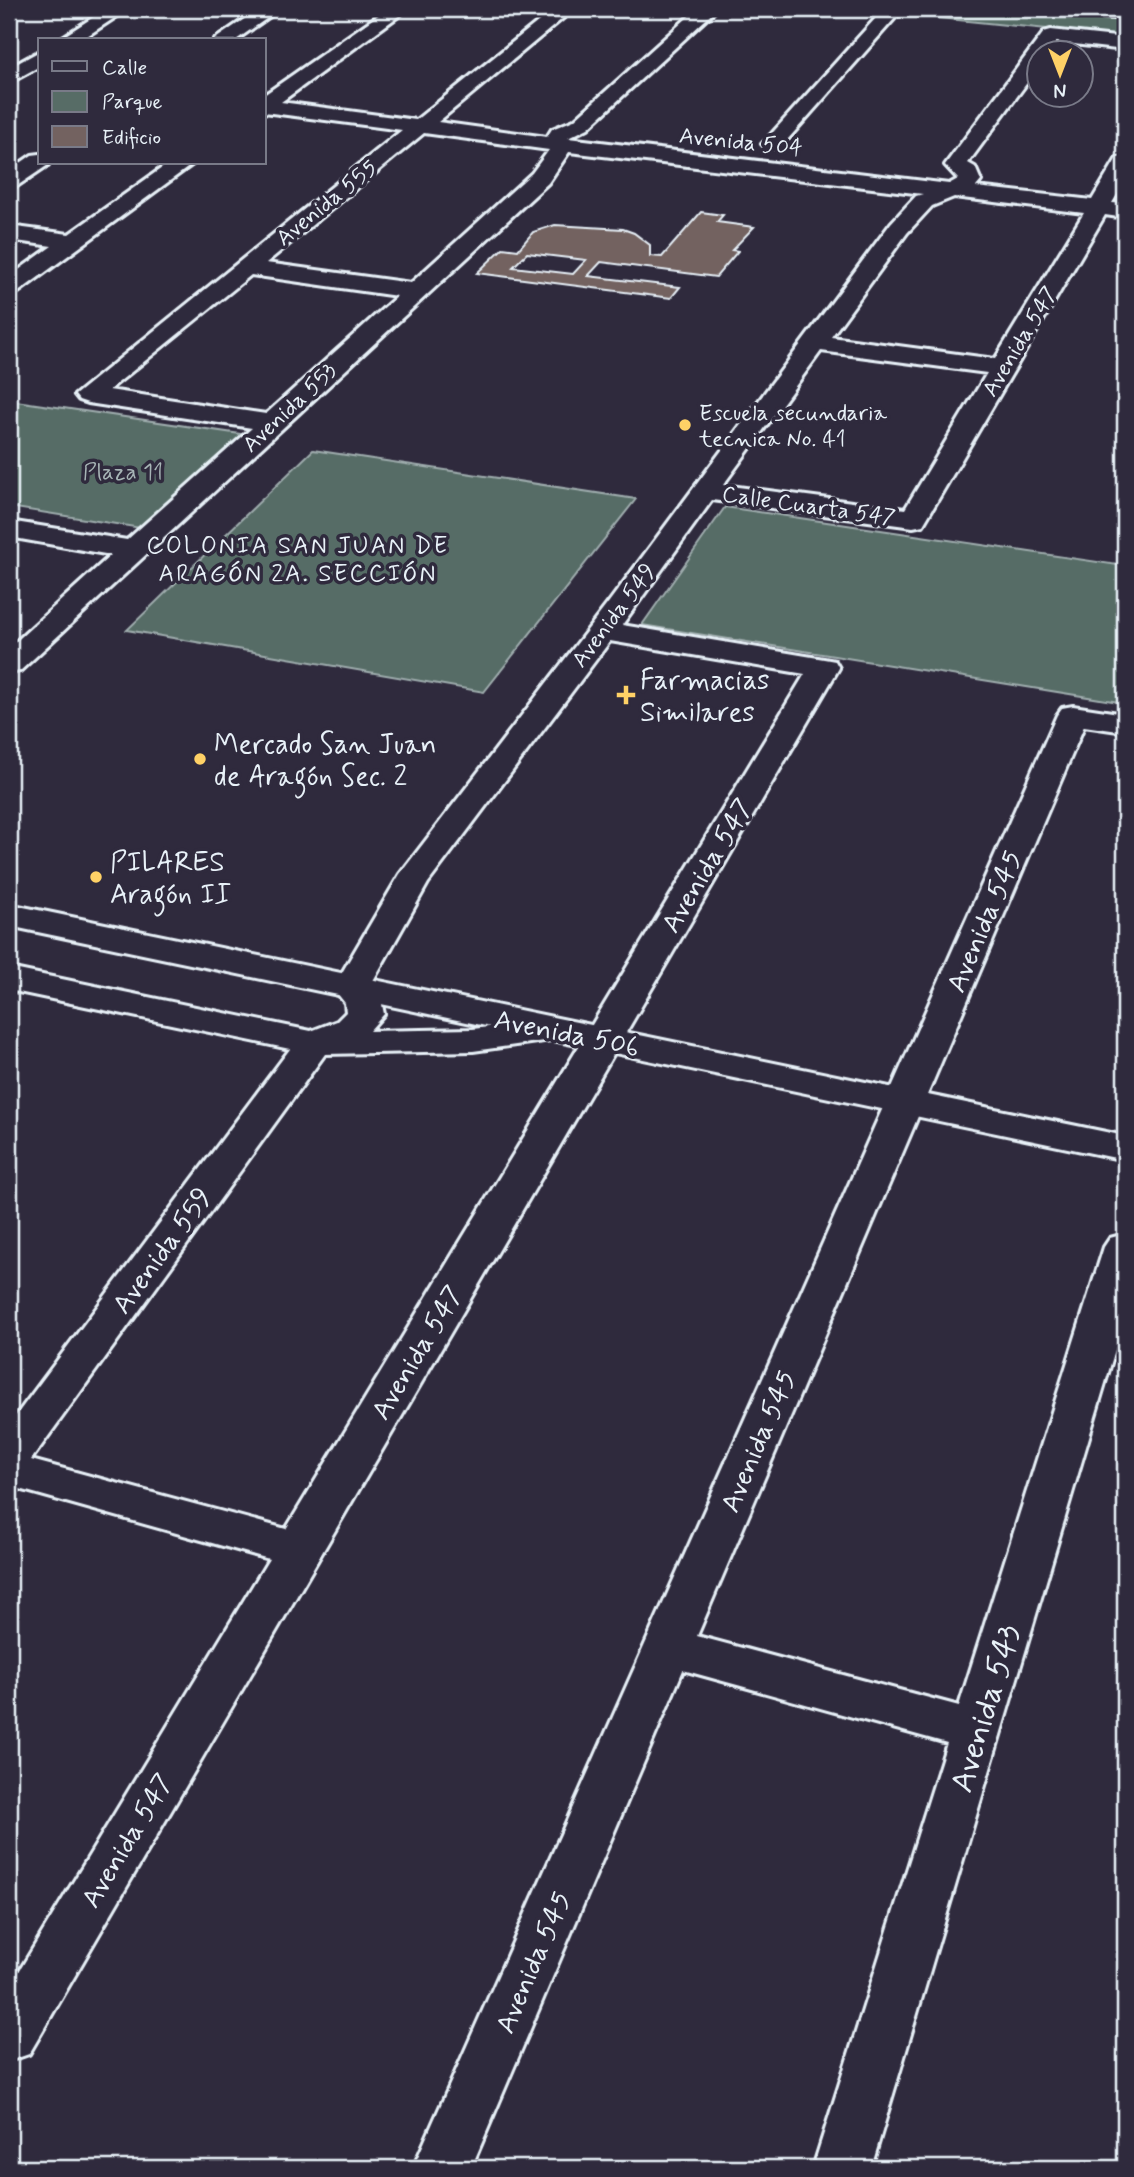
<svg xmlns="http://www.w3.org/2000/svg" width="1134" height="2177" viewBox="0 0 1134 2177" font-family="Mynerve,sans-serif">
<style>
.green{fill:#576c66;stroke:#a0aeaf;stroke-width:2}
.building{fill:#736260;stroke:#e8f1f8;stroke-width:2;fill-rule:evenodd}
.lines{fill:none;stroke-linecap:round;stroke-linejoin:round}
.minor-casing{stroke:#e8f1f8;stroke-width:6}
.major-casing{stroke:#e8f1f8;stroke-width:6}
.minor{fill:#2f2a3d;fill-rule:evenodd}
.major{fill:#2f2a3d;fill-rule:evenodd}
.poi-dot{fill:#ffd166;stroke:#2f2a3d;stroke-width:2.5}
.labels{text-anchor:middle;stroke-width:7;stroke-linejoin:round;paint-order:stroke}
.far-street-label{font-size:23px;fill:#e8f1f8;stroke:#2f2a3d}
.far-poi-label{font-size:23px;fill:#e8f1f8;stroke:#2f2a3d;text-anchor:start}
.far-park-label{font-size:23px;fill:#a7b5b6;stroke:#2f2a3d}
.far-neighbourhood-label{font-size:24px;letter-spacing:2px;fill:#e8f1f8;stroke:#2f2a3d}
.poi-label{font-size:28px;fill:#e8f1f8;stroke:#2f2a3d;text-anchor:start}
.street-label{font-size:28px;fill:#e8f1f8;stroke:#2f2a3d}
.near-street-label{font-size:33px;fill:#e8f1f8;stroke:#2f2a3d}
</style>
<rect width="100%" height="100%" fill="#2f2a3d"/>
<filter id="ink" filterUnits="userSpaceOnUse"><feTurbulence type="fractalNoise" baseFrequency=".0143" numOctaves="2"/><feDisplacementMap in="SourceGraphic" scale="14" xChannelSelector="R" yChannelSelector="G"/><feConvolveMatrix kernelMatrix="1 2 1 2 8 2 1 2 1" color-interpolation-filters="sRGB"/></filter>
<g filter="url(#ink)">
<path class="green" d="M915,9h106l104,10v18l-216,-22z
M9,400l238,35 -100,94 -138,-22z
M313,450l323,49 -152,193 -357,-62z
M725,507l400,59v137l-483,-78z"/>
<path class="building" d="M701,212l22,3 -6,7 37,5 -22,23 6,1 -22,26 -115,-15 -13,14 92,11 -9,11 -194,-25 26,-25 15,2 15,-18 22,-7 68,4 11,4 16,12v11l12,1zM527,253l59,7 -13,14 -60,-7z"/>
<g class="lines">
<g class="minor-casing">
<path id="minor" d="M106,9h22l-47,31h-23z
M259,9h21l-44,31h-22z
M387,9h21l-127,93 135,18 138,-111h20l-136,113 109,15 5,-8 22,-9 123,-111h20l-129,119 -20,10 381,46 9,-5 -13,-14 99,-133 7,-2 74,8v12l-69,-8 -7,10h-9v13l-72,98 7,4 6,14 -5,6 116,13 25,-42 8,-1v24l-13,22 13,1v14l-20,-3 -182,310 -10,2 -201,-27 -90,125 202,34 11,2 4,7 -810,1386 -20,7v-73l260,-429 -260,-73v-61l281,-376 -281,-59v-22l302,63 26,-10 9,-9 -1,-9 -12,-15 67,-114 209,-272 282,-379 25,-27 7,-2 -354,-42 -21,31 -528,488 -11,2v-25l102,-93 -102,-18v-16l118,19 125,-112 -164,-25 -9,-3 -4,-5 327,-265 -138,-18v-17zM424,133l125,17 -17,23 -121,110 -145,-20zM954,197l130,16 -89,146 -164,-22 76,-104 25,-27zM251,275l146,21 -131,118 -157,-24zM821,351l166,22 -82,136 -182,-24zM610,641l195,33 -519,855 -255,-69 294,-406 148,-3 92,-13 6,-8 -6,-8 -13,-3 -79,10 -104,2 15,-17 -3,-14 -11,-14 58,-103z
M884,9h19l-123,139h-14l-4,-4 4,-4z
M1070,9h55v10l-46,-4 -7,-2z
M40,51v15l-31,17v-15z
M40,154v9h9l-1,2 -31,21 -8,1v-16l23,-16z
M169,163h25l-177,130 -8,2v-18l43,-31 -43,-6v-14l60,8z
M1073,706l52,8v18l-41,-6 -387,910 262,70 145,-459 6,-9 15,-4v82l-254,852h-58l134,-425 -264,-73 -212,498h-58l644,-1453 5,-7z"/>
</g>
<g class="major-casing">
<path id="major" d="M9,904l1116,232v24l-1116,-234z"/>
</g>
<use href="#minor" class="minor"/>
<use href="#major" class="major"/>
</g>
</g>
<g class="poi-dot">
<circle cx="685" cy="425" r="7"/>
<path d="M622.5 684.5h7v7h7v7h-7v7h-7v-7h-7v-7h7z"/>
<circle cx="200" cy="759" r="7"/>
<circle cx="96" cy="877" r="7"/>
</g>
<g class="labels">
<g class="far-street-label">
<text transform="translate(741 141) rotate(6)" y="8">Avenida 504</text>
<text transform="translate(326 202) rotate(-39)" y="8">Avenida 555</text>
<text transform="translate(1019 341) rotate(-59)" y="8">Avenida 547</text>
<text transform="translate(289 407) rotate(-43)" y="8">Avenida 553</text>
<text transform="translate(809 505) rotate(8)" y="8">Calle Cuarta 547</text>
<text transform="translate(613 615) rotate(-53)" y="8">Avenida 549</text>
</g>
<g class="far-poi-label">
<text x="699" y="420">Escuela secundaria<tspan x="699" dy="26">tecnica No. 41</tspan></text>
</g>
<g class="far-park-label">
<text x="123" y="479">Plaza 11</text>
</g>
<g class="far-neighbourhood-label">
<text x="298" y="553">COLONIA SAN JUAN DE<tspan x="298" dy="28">ARAGÓN 2A. SECCIÓN</tspan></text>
</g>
<g class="poi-label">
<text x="640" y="689">Farmacias<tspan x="640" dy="32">Similares</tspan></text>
<text x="214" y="753">Mercado San Juan<tspan x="214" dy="32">de Aragón Sec. 2</tspan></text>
<text x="110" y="871">PILARES<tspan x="110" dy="32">Aragón II</tspan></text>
</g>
<g class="street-label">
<text transform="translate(706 865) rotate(-59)" y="10">Avenida 547</text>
<text transform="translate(983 921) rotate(-67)" y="10">Avenida 545</text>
<text transform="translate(567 1032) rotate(11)" y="10">Avenida 506</text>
<text transform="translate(161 1250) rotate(-54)" y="10">Avenida 559</text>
<text transform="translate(416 1352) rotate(-59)" y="10">Avenida 547</text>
<text transform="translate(757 1441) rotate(-67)" y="10">Avenida 545</text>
<text transform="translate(126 1840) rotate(-59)" y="10">Avenida 547</text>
<text transform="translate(532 1962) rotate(-67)" y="10">Avenida 545</text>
</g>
<g class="near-street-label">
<text transform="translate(984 1708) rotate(-73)" y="12">Avenida 543</text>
</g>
</g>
<rect width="1134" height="2177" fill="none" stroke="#2f2a3d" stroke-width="35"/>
<rect x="18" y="18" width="1099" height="2142" fill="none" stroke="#e8f1f8" stroke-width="2.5" filter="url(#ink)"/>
<rect x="38" y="38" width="228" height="126" fill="#2f2a3d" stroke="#797a88" stroke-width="2"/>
<rect x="52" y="61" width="35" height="10" fill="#2f2a3d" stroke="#797a88" stroke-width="2"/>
<text x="102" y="74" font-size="21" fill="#e8f1f8">Calle</text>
<rect x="52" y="91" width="35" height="21" fill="#576c66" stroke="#797a88" stroke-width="2"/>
<text x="102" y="108" font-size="21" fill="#e8f1f8">Parque</text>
<rect x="52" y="126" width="35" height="21" fill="#736260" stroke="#797a88" stroke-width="2"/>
<text x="102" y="144" font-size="21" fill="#e8f1f8">Edificio</text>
<g transform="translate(1060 74) rotate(180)"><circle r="33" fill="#2f2a3d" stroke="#797a88" stroke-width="2"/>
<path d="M0-5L12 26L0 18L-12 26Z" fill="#ffd166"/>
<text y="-10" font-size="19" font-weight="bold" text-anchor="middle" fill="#e8f1f8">N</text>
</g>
</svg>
